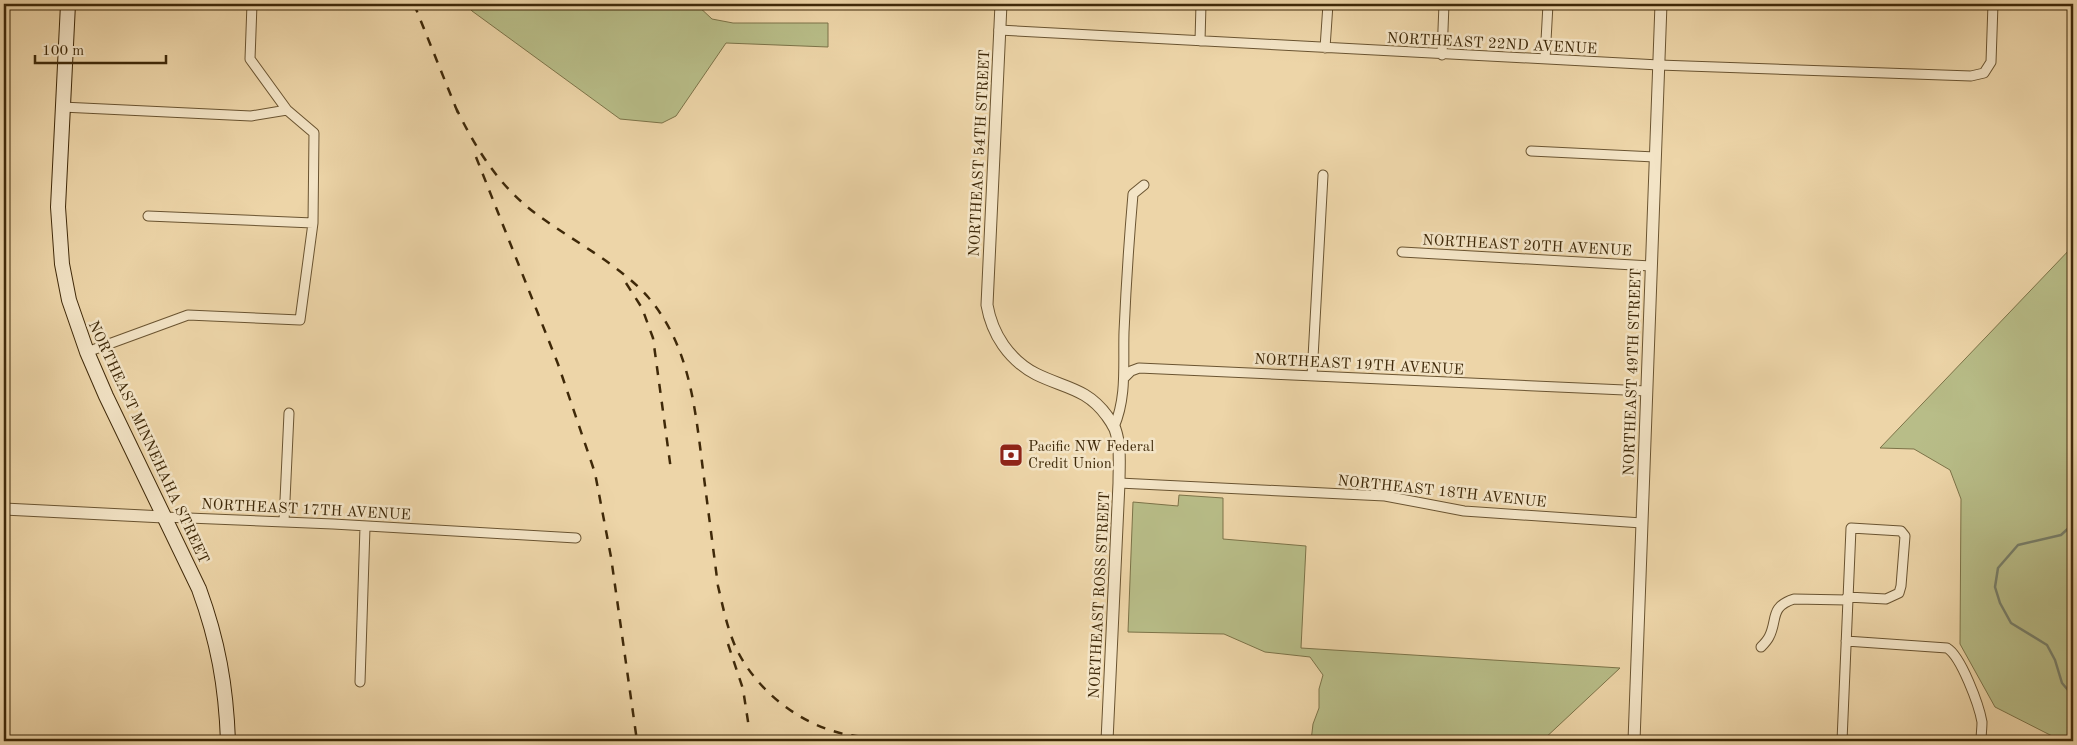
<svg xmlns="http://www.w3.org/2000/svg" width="2077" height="745" viewBox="0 0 2077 745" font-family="'Old Standard TT',serif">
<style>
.green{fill:#b8bd88;stroke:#7c7348}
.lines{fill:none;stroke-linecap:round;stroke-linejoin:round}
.stream{stroke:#767f6b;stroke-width:2.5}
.minor-casing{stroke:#6a5431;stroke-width:11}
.tertiary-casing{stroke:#6a5431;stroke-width:13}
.secondary-casing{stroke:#3f2909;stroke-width:16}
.minor{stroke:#f3e4c6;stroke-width:9}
.tertiary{stroke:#f3e4c6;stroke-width:11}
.secondary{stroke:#f3e4c6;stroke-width:14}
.rail{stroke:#3f2909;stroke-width:2.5;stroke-dasharray:9 9;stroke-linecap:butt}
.labels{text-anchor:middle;stroke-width:5;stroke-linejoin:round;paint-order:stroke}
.street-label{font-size:15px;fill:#3f2909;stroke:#f3e4c6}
.poi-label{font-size:15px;fill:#3f2909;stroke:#f3e4c6;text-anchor:start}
</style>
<rect width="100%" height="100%" fill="#edd5a8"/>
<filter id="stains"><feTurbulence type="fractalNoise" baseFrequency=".004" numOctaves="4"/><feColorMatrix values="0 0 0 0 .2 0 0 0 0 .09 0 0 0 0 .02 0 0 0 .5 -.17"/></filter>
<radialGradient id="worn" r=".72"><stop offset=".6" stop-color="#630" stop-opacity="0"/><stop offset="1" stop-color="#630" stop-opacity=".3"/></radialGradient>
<path class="green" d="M466,4h230l16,15 21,4h95v24l-102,-4 -50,73 -14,7 -42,-4 -148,-108z
M2073,246v495h-1l-16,-3 -61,-31 -35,-63 1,-145 -11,-29 -36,-21 -34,-1z
M1179,495l44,3v41l83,7 -5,102 319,20 -78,73h-231l2,-17 6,-16v-19l4,-14 -13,-18 -45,-5 -41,-18 -96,-2 5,-130 45,4z"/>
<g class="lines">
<path class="stream" d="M2073,524l-12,11 -43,10 -20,23 -3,19 5,16 11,20 36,22 8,15 7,23 11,13"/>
<g class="minor-casing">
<path id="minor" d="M999,30l660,35 312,11 13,-3 7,-11 2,-58
M1200,41l1,-37
M1325,48l3,-44
M1442,55l2,-51
M1545,59l3,-55
M62,107l189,9 36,-6
M1531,151l124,6
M148,216l165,7
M1402,252l249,14
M87,352l101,-37 112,5 13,-97 1,-90 -27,-23 -37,-51 2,-55
M1312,376l11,-201
M1124,378l7,-7 8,-3 508,23
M1114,427c13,-30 9,-62 10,-95 2,-46 5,-92 9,-138l11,-9
M1119,483l266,13 79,15 178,12
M164,517l169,7 243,14
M284,522l5,-109
M1846,641l101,7c14,8 32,57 35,74 0,6 -1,13 -1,19
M1761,647c3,-3 6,-6 8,-10 9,-17 0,-30 25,-38l53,1
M360,682l5,-155
M1842,741l9,-213 50,3 4,5 -4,50 -2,7 -13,6 -39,-2"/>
</g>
<g class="tertiary-casing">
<path id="tertiary" d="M1001,4l-14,301c5,29 22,55 49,69 28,14 51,14 71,42 3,4 6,9 8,13 6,17 4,36 4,54l-12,258
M4,509l160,8
M1634,741l27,-737"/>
</g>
<g class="secondary-casing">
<path id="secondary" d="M68,4l-10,203 4,57 7,36 18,52 19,44 93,193c19,52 27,97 29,152"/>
</g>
<use href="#minor" class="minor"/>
<use href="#tertiary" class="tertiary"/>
<use href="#secondary" class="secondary"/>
<path class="rail" d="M414,4l44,109
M455,106c21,43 44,81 84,110 33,24 82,50 109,81 42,49 47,111 55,173 5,39 10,77 15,116 5,21 9,42 18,62 20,42 63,76 108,86 26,5 53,5 80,7
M476,157l82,207 37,109 16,84 26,184
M626,283l16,25 11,30 18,132
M728,644l15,45 6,39"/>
</g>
<defs>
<g id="bank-square" transform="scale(1.25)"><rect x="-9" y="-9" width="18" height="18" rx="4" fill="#8f2418" stroke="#f3e4c6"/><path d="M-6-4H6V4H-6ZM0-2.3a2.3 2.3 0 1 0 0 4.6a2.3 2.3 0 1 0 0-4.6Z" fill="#fff"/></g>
</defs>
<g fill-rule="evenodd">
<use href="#bank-square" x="1011" y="455"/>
</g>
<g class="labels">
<g class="street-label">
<text transform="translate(1492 43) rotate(3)" y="5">NORTHEAST 22ND AVENUE</text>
<text transform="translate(979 153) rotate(-87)" y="5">NORTHEAST 54TH STREET</text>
<text transform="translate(1527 245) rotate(3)" y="5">NORTHEAST 20TH AVENUE</text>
<text transform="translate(1359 364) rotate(3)" y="5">NORTHEAST 19TH AVENUE</text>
<text transform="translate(1632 372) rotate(-88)" y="5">NORTHEAST 49TH STREET</text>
<text transform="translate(149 442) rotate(65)" y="5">NORTHEAST MINNEHAHA STREET</text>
<text transform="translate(1442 491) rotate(6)" y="5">NORTHEAST 18TH AVENUE</text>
<text transform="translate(306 509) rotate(3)" y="5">NORTHEAST 17TH AVENUE</text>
<text transform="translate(1099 595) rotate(-87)" y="5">NORTHEAST ROSS STREET</text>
</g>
<g class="poi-label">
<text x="1028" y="451">Pacific NW Federal<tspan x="1028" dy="17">Credit Union</tspan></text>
</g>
</g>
<rect width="2077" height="745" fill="none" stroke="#edd5a8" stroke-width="20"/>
<rect x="5" y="5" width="2067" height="735" fill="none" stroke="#3f2909" stroke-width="2.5"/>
<rect x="10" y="10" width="2057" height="725" fill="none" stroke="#3f2909"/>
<path d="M35 55v8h131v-8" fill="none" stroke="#3f2909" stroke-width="2.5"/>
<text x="42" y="55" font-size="15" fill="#3f2909" stroke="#f3e4c6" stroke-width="4" paint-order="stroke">100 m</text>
<rect width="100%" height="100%" filter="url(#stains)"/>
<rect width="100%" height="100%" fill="url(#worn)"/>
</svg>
